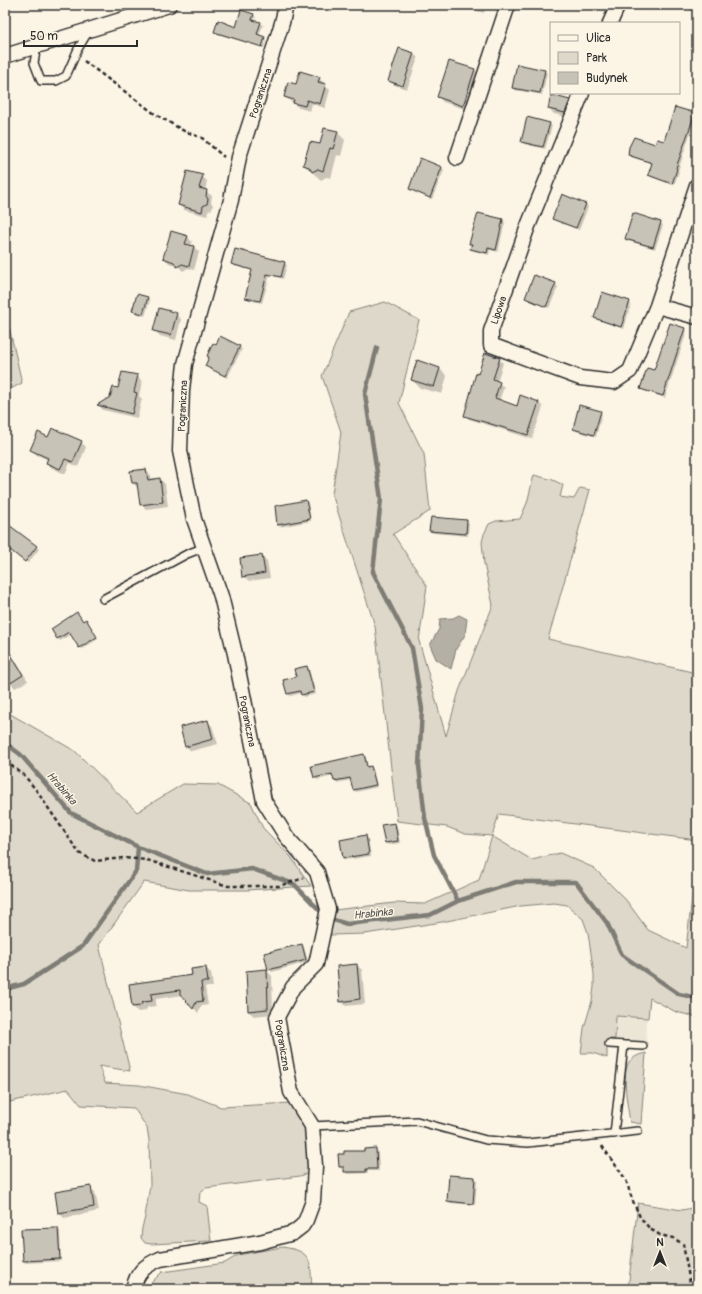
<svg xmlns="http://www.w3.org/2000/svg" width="702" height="1294" viewBox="0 0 702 1294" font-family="Pangolin,sans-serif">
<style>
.built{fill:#ece6d7}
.green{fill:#ded8ca;stroke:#84827a}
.water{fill:#b4b0a5;stroke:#7d7b74}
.shadow{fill:#0003}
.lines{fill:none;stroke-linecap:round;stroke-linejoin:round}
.stream{stroke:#7d7b74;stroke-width:4.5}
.building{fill:#c8c3b7;stroke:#2b2b2b}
.lane-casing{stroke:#2b2b2b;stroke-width:10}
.street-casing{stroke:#2b2b2b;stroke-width:17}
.path{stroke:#2b2b2b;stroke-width:2.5;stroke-dasharray:4 3;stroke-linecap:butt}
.lane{stroke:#fcf5e5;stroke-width:7}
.street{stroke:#fcf5e5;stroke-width:14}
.labels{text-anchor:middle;stroke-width:3;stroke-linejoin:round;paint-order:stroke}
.street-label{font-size:10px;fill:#2b2b2b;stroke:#fcf5e5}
.water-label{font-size:11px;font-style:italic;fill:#545350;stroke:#fcf5e5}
</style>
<rect width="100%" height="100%" fill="#fcf5e5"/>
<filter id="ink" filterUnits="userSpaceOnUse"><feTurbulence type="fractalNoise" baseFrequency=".025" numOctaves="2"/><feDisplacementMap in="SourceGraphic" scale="8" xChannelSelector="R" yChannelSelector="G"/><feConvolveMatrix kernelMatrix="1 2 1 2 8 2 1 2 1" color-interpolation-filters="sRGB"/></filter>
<g filter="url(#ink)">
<path class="built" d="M616,1016l31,2 -1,23 -31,-2z"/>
<path class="green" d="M385,302l34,18 -20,83 25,51 6,57 -37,23 34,52 -8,55 27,95 13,-45 34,-86 -9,-41 -2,-22 2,-8 5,-10 7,-3 24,-2 7,-16 7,-28 19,5 10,5 -3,12 14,2 6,-11 10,2 -42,149 144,33 5,-22v190l-198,-26 -7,22 40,24 28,-7 34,15 32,32 22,30 38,18 11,-92v161l-21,-5 -26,-14 -2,20 -32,-2 -1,23h-8v19l-14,-5h-12l3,-25 8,-27 2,-14v-13l-6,-41 -5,-14 -16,-14 -13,-2 -33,3 -79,16 -77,12 -35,1 4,-25 60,-7 31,1 54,-24 13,-44 -27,-2 -18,-7 -50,-6 -22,-195 -43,-132 9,-62 -19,-56 27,-64z
M5,322h3l14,61 -17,9z
M5,711l70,40 62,61 46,-28 35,1 33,18 12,25 28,29 20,29 -64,4h-58l-45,-8 -45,63 31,126 -31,-5 6,17 34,2 49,9 33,13 69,-4 15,24 5,46 -10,3 -94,12 -6,4 -1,10 8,4 4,35 -60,3 -6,-1 -4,-5 1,-10 3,-11 5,-32 -1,-45 -2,-12 -13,-20 -53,-3 -13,-16 -63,14z
M646,1053l-5,71 -11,-2c-2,-14 -9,-48 -1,-60 4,-5 11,-8 17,-9z
M638,1203l44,7 15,-3v82h-69z
M282,1247c32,4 28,15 30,42h-165l2,-4 13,-13 63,-9 13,-8z"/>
<path class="water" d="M459,615l8,4 -2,16 -9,14 -5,20 -15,-10 -6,-14 9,-16 1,-10 13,-1z"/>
<path class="shadow" d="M461,5h25l-2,8 -21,-6z
M635,5h15l-2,6z
M253,15l3,2 -2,4 6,2 3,2 -4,11 7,4 -2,8 -47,-14 -2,-3 21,-3z
M413,53l5,5 -11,31 -13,-4 -5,-4z
M475,70l5,5 -12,35 -25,-8 -5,-6z
M544,71l3,2 -5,22 -27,-5 -2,-2z
M319,78l5,5v2l6,5 -5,18 -13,-4 -2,7 -11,-3 -14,-11 12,-11z
M569,101l5,5 -4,12 -16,-4 -5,-5z
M694,114l2,2 -18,55 1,1 -5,13 -23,-8 -2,-2 4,-11 -22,-7 -2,-2 35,-13z
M549,124l3,2 -7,23 -21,-5 -2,-2z
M5,127l2,15h-2z
M337,132l8,8 -4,16 -4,-1 -6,23 -5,-1 -5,3 -17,-15 16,-19z
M442,168l2,2 -12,29 -20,-8 -2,-2z
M202,176l5,5 -2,10 7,5 -1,6 2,3 -1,4 -4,2 -1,5 -23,-6 -5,-5z
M586,205l2,2 -9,23 -23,-9 -3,-3z
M503,220l2,2 -7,30 -8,-2 -1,5 -15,-4 -3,-2 1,-4 -2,-1z
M660,223l3,2 -8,24 -27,-8 -2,-3z
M187,236l5,6 -1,4 3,1 5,5 -5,18 -6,-2 -5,3 -5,-5 -9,-3 -5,-5z
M284,263l3,2 -4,14 -13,-4 -8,28 -13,-3 -3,-3 7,-26 -19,-5 -2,-2z
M555,284l3,3 -9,21 -21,-8 -2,-2z
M147,298l3,2 -5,16 -10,-3 -2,-2z
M629,302l2,2 -7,25 -27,-9 -2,-2z
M176,314l5,5 -5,21 -16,-4 -5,-5z
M684,329l3,2 -22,67 -21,-7 -3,-3 14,-16z
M239,347l3,2 -15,29 -21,-13z
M499,359l4,4 -6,19 7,5 -5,14 18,6 22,-4 4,4 -11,32 -63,-20 -4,-4 13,-40z
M440,369l7,7 -5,18 -22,-6 -8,-8z
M137,376l5,5 -3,15 3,3 -5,19 -34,-8 -5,-5 13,-7 8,-9z
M600,412l2,2 -6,23 -20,-6 -2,-2z
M49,438l32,4 5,5 -8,20 -8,-4 -5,11 -13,-6 -5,-5 1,-3 -11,-5 -6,-5z
M146,470l5,5 1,6 8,-2 5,5 3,22 -22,3 -5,-5 -3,-16 -5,-5z
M306,501l2,2 3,18 -31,6 -2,-2z
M466,521l3,2 -1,13 -35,-3 -3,-2z
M7,525l32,24 -11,14 -23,-17v-19z
M262,556l5,5 3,17 -21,3 -6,-5z
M84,622l4,1 10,16 -16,10 -10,-15 -12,7 -8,-12z
M6,648l5,5 17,28 -13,7 -10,-12z
M307,667l2,2 7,25 -12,3 -2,-4 -12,3 -2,-2 10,-17z
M207,721l5,5 6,18 -27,7 -5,-5z
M364,755l2,2 2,10h3l2,2 4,18 -21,5 -2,-2 -3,-10 -14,3 -2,-2 -1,-5 -17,4 -2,-2z
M395,824l2,2 3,17 -12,2 -2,-3z
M366,836l2,3 3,17 -25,4 -2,-2 -3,-17z
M302,945l2,2 4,15 -36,10 -3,-3z
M357,965l5,5 3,34 -19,2 -5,-5z
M206,968l5,5 2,14h-8l3,18 -7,1 -3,7 -15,-18 -27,4v7l-8,1 -3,4 -7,1 -5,-5 -3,-22 63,-9z
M266,970l6,6 1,38 -19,2 -6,-5z
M376,1149l2,3 1,19h-12l1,2 -21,1 -2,-5h-3l-2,-2 -1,-12z
M475,1178l2,2 -2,25 -25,-2 -2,-3z
M90,1187l5,5 4,19 -35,7 -5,-6z
M58,1229l2,2 1,30 -35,2 -2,-2z"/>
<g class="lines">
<path class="stream" d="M377,348l-12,46 16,105 -8,73 39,76 10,61 -3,57 6,52 9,37 24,46
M5,743l15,11 51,59 67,34 69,27 45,-5 42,15 33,34 20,6 83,-9 28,-14 58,-19h60l31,41 15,32 57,39 18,4
M5,989l19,-5 59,-38 53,-75 2,-24"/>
</g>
<path class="building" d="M241,10l13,4 -2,6 9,2 -4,12 8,3 -3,10 -48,-15 4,-12 18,7z
M399,48l15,5 -11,33 -15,-5z
M449,61l26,8 -12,37 -26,-9z
M517,64l28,6 -5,23 -28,-5z
M300,71l20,6 -2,5 8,2 -6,20 -13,-4 -2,6 -12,-3 1,-3 -10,-3 4,-15 8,2z
M551,95l19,5 -5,13 -17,-4z
M675,107l20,6 -19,55 1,1 -5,15 -24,-9 4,-12 -24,-8 1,-8 5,-10 21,7 2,-5 7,2z
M527,117l23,6 -7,24 -22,-5z
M324,128l14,3 -5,18 -3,-1 -7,23 -5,-2 -6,3 -3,-5 -6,-2 7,-23 10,2z
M420,158l22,9 -12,31 -21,-9z
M187,171l16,4 -4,13 8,2 -1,6 2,3 -1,5 -4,2 -1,6 -24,-7z
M562,194l24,10 -10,24 -24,-9z
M478,213l25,6 -7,31 -8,-2 -1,5 -17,-4 2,-5h-3z
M633,213l28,9 -8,25 -28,-8z
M171,231l17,5 -3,8 9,2 -5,20 -7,-2 -5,3 -3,-5 -11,-4z
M235,249l50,13 -4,15 -14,-3 -7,27 -15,-3 7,-28 -21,-6z
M534,275l22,8 -10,24 -21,-9z
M602,292l28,9 -9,26 -27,-9z
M137,294l11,3 -5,17 -11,-3z
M159,308l18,5 -6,22 -18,-4z
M670,323l15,5 -22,68 -23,-7 7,-21 7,2z
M220,336l20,10 -15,30 -20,-10 4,-9 -2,-1 6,-13 3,2z
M485,353l15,5 -7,21 7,3 -5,16 22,8 3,-11 19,7 -11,33 -64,-19 12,-43 2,1z
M417,360l23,8 -6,19 -23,-7z
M122,372l16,3 -4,17 3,1 -5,21 -35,-9 13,-8 3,-10 5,1z
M579,405l22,6 -7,24 -21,-6z
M52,428l30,13 -9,21 -8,-3 -5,10 -14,-6 2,-5 -18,-8 8,-18 10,5z
M146,469l2,11 12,-2 3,24 -23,3 -3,-22h-5l-2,-12z
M306,500l4,19 -33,6 -2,-19z
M431,517l36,3 -1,14 -37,-3z
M5,522l32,24 -12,16 -20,-16z
M262,555l3,18 -23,4 -2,-19z
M77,612l6,9 3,-2 11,18 -18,11 -10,-16 -12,7 -6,-10z
M5,645l18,30 -14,9 -4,-7z
M307,666l7,26 -13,3 -1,-4 -13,3 -4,-14 13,-3 -2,-8z
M208,720l5,19 -28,8 -5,-20z
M364,754l3,13 4,-1 5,19 -23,5 -3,-12 -16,3 -2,-7 -18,4 -3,-12z
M395,823l3,18 -13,2 -4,-18z
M366,835l3,19 -26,4 -3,-18z
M302,944l4,16 -38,10 -4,-17z
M357,964l3,35 -20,3 -3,-36z
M206,967l2,15h-7l2,19 -7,1 -3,7 -13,-15v-4l-29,4 1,7 -9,1 -3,4 -8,1 -3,-23 63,-9 -1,-6z
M267,969l1,40 -20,2 -2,-40z
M376,1148l1,21h-11v3h-22v-5h-5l-1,-13h6v-3h20v-2z
M449,1175l26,2 -2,27 -26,-3z
M91,1186l3,21 -36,6 -3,-21z
M58,1228l2,31 -37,2 -2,-32z"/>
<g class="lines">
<g class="lane-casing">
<path id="lane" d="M37,46l-3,17 7,18h15l10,-5 12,-27 10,-17
M103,599l84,-45 18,-7
M609,1044l34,2
M312,1126l105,-5 69,19 42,3 110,-12
M614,1134l10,-89"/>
</g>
<g class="street-casing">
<path id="street" d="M610,23l8,-18
M5,56l164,-51
M582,93l-54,133 -37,105v14l89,33 34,4 16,-11 27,-65 40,-121
M457,158l51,-153
M657,306l40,11
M133,1289c4,-17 11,-23 27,-30l100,-17 33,-9 9,-7 4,-6 7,-19 2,-35 -3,-40 -21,-34 -14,-75 16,-30 23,-23 12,-55 -11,-37 -31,-36 -22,-35 -29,-147 -14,-58 -27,-77 -14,-68 2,-61 3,-26 46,-164 8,-43 43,-134 4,-18"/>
</g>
<path class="path" d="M84,61l71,53 29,17 18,7 22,19
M5,761l19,14 12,15 43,63 16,8 29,-3 23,2 81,26h51l25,-8
M602,1146l24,34 6,19 8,18 10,12 10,6 13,3 10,6 8,45"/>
<use href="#lane" class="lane"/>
<use href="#street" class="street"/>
</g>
</g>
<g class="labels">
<g class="street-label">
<text transform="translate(260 93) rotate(-72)" y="4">Pograniczna</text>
<text transform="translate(498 310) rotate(-71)" y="4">Lipowa</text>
<text transform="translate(182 406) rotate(-87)" y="4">Pograniczna</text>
<text transform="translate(248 721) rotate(79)" y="4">Pograniczna</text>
<text transform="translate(283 1045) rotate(81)" y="4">Pograniczna</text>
</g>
<g class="water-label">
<text transform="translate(62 788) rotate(49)" y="4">Hrabinka</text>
<text transform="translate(373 913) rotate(-6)" y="4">Hrabinka</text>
</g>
</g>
<rect width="702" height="1294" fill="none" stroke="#fcf5e5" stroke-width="20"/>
<rect x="10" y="10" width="682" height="1274" fill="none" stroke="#2b2b2b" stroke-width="1.5" filter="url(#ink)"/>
<rect x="550" y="22" width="130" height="72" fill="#fcf5e5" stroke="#a8a49b"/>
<rect x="558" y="35" width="20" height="6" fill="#fcf5e5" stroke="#a8a49b"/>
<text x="586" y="42" font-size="12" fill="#2b2b2b">Ulica</text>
<rect x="558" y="52" width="20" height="12" fill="#ded8ca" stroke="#a8a49b"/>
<text x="586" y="62" font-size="12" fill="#2b2b2b">Park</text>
<rect x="558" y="72" width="20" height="12" fill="#c8c3b7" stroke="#a8a49b"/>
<text x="586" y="82" font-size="12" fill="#2b2b2b">Budynek</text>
<g transform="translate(660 1252)" stroke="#fcf5e5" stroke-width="3" paint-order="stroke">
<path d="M0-3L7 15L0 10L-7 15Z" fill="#2b2b2b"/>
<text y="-6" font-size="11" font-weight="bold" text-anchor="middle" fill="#2b2b2b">N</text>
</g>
<path d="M24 40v6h113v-6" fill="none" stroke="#2b2b2b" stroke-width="2"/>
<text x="30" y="40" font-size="12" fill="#2b2b2b" stroke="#fcf5e5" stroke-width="3" paint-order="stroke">50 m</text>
</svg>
